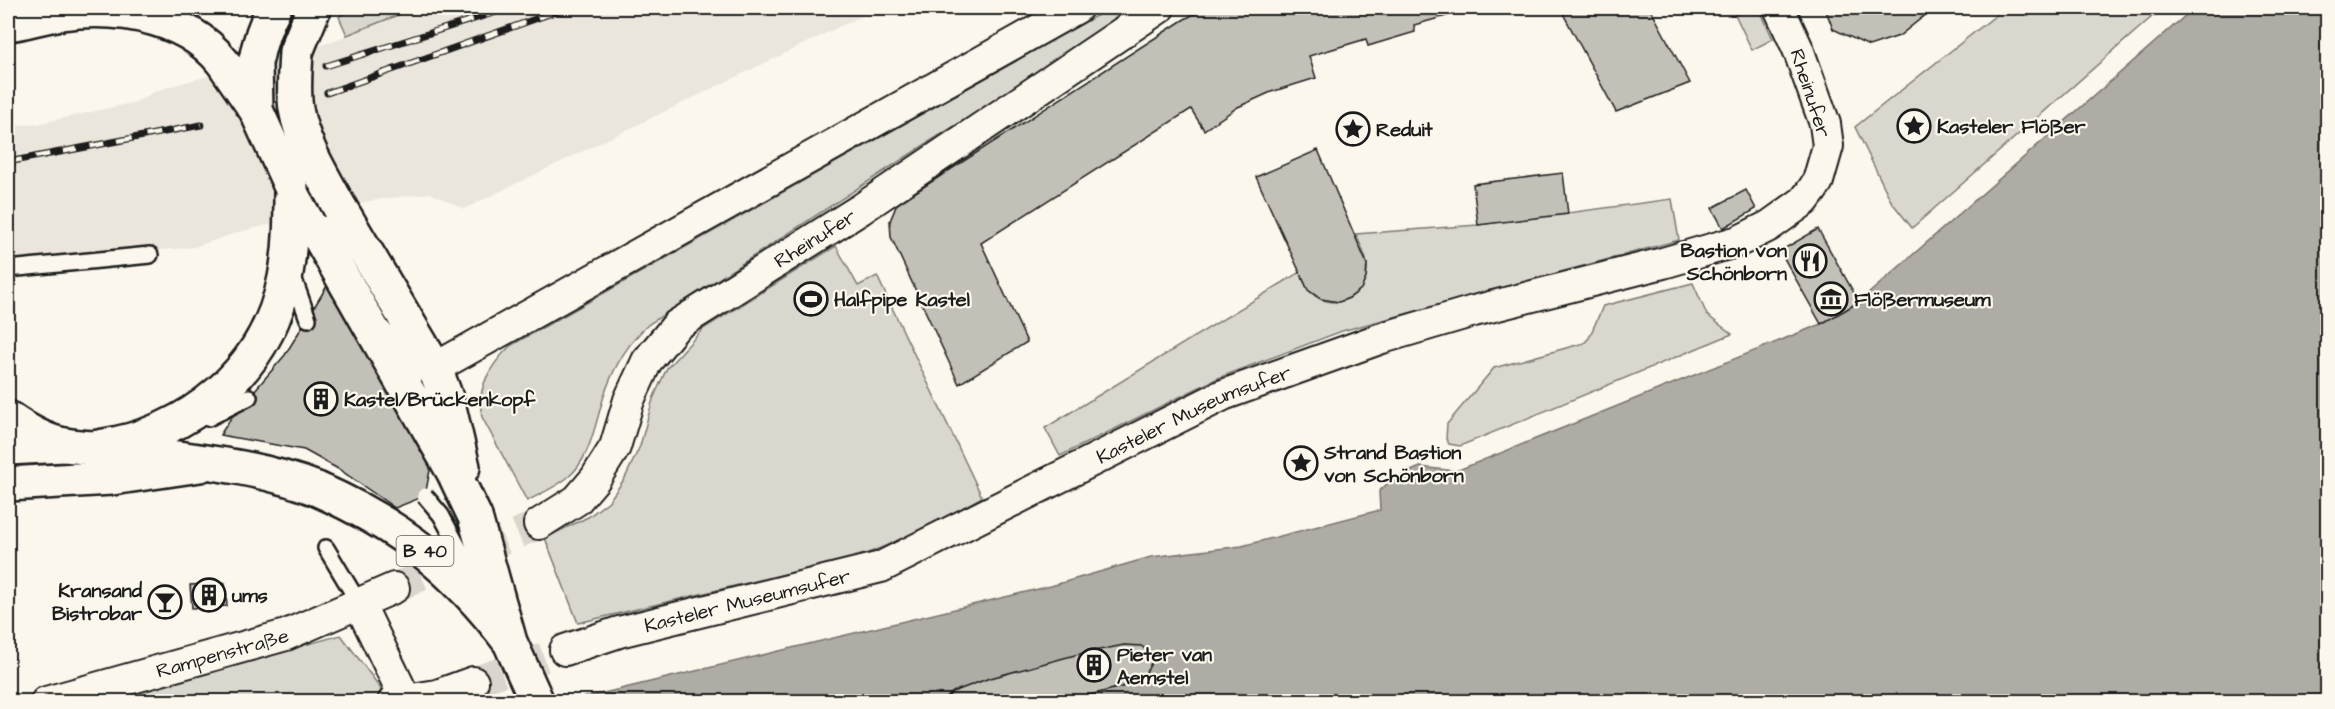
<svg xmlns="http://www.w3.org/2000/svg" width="2335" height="709" viewBox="0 0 2335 709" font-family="'Architects Daughter',sans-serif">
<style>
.built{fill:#eae6dc}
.green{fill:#dad7ce;stroke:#7b7a75;stroke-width:1.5}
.water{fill:#afaca5;stroke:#74726e;stroke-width:1.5}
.building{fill:#c3c0b8;stroke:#1c1c1c;stroke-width:1.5}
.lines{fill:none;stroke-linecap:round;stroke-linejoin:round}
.street-tunnel{stroke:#dad6cd;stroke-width:30;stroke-dasharray:30 15;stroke-linecap:butt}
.lane-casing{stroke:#1c1c1c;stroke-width:20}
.street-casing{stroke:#1c1c1c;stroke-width:34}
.secondary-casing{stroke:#1c1c1c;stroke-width:38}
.primary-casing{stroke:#1c1c1c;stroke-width:38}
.lane{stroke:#fbf7ec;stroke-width:15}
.street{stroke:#fbf7ec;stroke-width:30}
.secondary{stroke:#fbf7ec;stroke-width:33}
.primary{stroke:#fbf7ec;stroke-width:33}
.rail-casing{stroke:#1c1c1c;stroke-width:7}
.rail{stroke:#fbf7ec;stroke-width:4.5;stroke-dasharray:14;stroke-linecap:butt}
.lane-bridge-casing{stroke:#1c1c1c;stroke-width:20;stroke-linecap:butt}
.primary-bridge-casing{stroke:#1c1c1c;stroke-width:38;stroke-linecap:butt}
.lane-bridge{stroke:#fbf7ec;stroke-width:15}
.primary-bridge{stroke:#fbf7ec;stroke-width:33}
.labels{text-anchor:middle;stroke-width:4.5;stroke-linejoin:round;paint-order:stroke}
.shield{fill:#fbf7ec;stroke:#5f5e5a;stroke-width:1.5}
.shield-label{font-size:18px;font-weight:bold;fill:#1c1c1c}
.street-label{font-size:20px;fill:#1c1c1c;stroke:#fbf7ec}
.poi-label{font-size:20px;font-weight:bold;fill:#1c1c1c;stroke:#fbf7ec;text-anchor:start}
</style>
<rect width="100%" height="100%" fill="#fbf7ec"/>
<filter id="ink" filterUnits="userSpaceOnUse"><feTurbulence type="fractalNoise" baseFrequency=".0167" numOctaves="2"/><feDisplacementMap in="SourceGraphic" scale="12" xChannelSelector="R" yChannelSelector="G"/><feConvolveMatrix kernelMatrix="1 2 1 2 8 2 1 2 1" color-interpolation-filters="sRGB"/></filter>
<g filter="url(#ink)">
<path class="built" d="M416,8h462l-414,201 -34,-16 -61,8 -130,31 -44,15 -187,17v-138l29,-2 99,-22 20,-11 22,-7 139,-37z"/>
<path class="green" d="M350,8h66l-69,27 -8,-18z
M1110,8h35l-213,132 -283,184c-19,17 -34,41 -43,66 -10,27 -14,69 -39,88 -11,9 -27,16 -40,23l-45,-84c-6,-29 8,-51 28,-71z
M1732,8h27l14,31 -21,11z
M2005,8h157l-250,220 -21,-27 -36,-74z
M1672,199l7,41 -337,91 -124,47 -158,78 -15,-28 255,-156c3,9 7,18 15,24 21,15 51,0 52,-26 1,-12 -7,-25 -11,-36l122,-9z
M836,246l22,40 19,-10 105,221 -63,35 -58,24 -283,67 -33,-85 43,-21 21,-16 16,-23 15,-32 13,-47 14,-31 36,-39z
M1693,283l14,32 25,19 -272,112 -11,-2 -3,-5 1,-15 47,-56 90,-25 5,-5 14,-32z
M341,635l38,51 7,15 -290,1z"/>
<path class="water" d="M2194,8h133v693l-1761,1 485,-116 100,-29 91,-11 138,-36 -1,-19 14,-12 27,-12 36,4 365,-147 38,-22z"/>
<path class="building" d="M1205,8h270l-61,17 1,7 -47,14 -2,-7 -57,17 7,22 -45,14 -33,15 -34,23 -13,-21 -210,134 46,99 -68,42 -68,-147 -1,-16 7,-17 286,-184z
M1560,8h90l40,75 -74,29z
M1825,8h109l-35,28 -30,10 -36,-17z
M1318,150l49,114 -1,14 -5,11 -12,9 -10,4 -18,-3 -13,-9 -52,-113z
M1563,173l5,41 -90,11 -5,-41z
M1746,190l10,19 -33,19 -11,-20z
M1818,229l41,73 -38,22 -41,-73z
M327,286l27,40 78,134 -7,36 -30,12 -55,-38 -36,-20 -84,-15 11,-17 54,-63z
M225,583l2,23 -35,2 -2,-23z
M1124,645l17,1 14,10 -10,18 -16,11 -66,17h-121l11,-10 34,-13 88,-24z"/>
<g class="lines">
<path class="street-tunnel" d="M394,588l145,-64
M473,682l92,-32"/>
<g class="lane-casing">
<path id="lane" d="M8,269l142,-14
M292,274l16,45
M208,418l41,-21
M326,548l34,57"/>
</g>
<g class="street-casing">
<g id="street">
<path d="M376,333c19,16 34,31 59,35l642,-360"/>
<path id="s1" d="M539,524l38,-24 18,-21 20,-32 14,-47 18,-39 30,-36 184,-116 298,-201"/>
<path d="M360,605l45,93"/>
<path id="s2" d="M565,650l54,-18 262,-65 342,-172 159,-57 92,-27 189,-48 76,-22 30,-15 35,-25 9,-12 5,-8 10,-35 -3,-22 -27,-75 -19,-41"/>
<path id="s3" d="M46,702l240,-67 108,-47"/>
<path d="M393,702l44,-7 36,-13"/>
</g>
</g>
<g class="secondary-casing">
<path id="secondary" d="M8,448l56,-3
M8,484l104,-6 88,-13"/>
</g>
<g class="primary-casing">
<path id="primary" d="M8,24c18,-2 36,-9 54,-11 58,-8 133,4 167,58
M296,52l18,-44
M255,64c4,-21 9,-38 19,-56
M291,187l162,284 22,46
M340,208l95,160 13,35 15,64
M8,418c16,11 37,24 57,27 19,3 40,3 59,6 65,9 132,14 193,38
M98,447c92,-13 169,-76 187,-169 6,-30 6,-61 6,-91"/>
</g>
<use href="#lane" class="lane"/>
<use href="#street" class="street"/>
<use href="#secondary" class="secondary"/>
<use href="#primary" class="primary"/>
<g class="rail-casing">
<path id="rail" d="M326,66l183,-58
M327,93l239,-85
M8,162l193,-37"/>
</g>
<use href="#rail" class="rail"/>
<g class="lane-bridge-casing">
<path id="lane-bridge" d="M425,496l16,19 41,76"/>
</g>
<g class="primary-bridge-casing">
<path id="primary-bridge" d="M296,52c-1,20 -3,38 0,57 6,35 27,68 44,99
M255,64l1,46
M229,71l27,39 35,77
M317,489c84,37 138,80 193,153
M475,517l35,125 27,60"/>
</g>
<use href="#lane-bridge" class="lane-bridge"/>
<use href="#primary-bridge" class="primary-bridge"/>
</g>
</g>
<defs>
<g id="sight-ring" transform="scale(1.725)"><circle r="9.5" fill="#fbf7ec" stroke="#1c1c1c" stroke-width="1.5"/><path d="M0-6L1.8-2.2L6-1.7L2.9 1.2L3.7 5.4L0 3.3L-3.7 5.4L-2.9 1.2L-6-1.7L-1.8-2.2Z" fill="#1c1c1c"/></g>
<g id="restaurant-ring" transform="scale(1.725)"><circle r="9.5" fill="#fbf7ec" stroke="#1c1c1c" stroke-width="1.5"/><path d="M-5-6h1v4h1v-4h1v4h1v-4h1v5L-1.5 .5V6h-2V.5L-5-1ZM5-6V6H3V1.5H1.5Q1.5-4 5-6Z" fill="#1c1c1c"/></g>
<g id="stadium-ring" transform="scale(1.725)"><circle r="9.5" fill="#fbf7ec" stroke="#1c1c1c" stroke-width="1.5"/><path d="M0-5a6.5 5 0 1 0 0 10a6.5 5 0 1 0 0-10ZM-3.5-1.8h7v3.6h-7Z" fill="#1c1c1c"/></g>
<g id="museum-ring" transform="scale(1.725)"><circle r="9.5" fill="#fbf7ec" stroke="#1c1c1c" stroke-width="1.5"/><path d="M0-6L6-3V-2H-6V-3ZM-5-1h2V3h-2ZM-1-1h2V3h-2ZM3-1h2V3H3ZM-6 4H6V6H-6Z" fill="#1c1c1c"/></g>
<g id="building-ring" transform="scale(1.725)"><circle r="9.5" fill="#fbf7ec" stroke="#1c1c1c" stroke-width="1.5"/><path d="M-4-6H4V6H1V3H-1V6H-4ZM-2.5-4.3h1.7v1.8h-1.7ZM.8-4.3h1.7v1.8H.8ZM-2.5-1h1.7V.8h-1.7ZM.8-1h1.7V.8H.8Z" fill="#1c1c1c"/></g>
<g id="bar-ring" transform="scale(1.725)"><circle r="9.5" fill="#fbf7ec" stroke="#1c1c1c" stroke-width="1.5"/><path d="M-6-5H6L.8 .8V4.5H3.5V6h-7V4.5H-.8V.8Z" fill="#1c1c1c"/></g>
</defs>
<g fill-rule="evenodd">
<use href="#sight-ring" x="1914" y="126"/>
<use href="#sight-ring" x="1353" y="129"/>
<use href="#restaurant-ring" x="1810" y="261"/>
<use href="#stadium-ring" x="811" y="299"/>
<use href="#museum-ring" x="1831" y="299"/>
<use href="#building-ring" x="321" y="399"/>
<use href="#sight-ring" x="1301" y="463"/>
<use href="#building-ring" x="209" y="595"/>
<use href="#bar-ring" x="165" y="602"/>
<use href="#building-ring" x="1094" y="665"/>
</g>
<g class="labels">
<rect class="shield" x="396.5" y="536" width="57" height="30" rx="4.5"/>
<g class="shield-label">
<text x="425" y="557">B 40</text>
</g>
<g class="street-label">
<text transform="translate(1811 93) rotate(72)" y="7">Rheinufer</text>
<text dy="7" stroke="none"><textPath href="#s1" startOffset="412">Rheinufer</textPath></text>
<text dy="7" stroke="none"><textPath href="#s2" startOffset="675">Kasteler Museumsufer</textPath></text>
<text dy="7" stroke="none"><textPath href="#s2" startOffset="189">Kasteler Museumsufer</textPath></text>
<text dy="7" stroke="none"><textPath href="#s3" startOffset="183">Rampenstraße</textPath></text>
</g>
<g class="poi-label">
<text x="1937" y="133">Kasteler Flößer</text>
<text x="1376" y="136">Reduit</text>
<text x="1787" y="257" text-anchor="end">Bastion von<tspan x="1787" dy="23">Schönborn</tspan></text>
<text x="834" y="306">Halfpipe Kastel</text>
<text x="1854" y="306">Flößermuseum</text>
<text x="344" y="406">Kastel/Brückenkopf</text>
<text x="1324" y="459">Strand Bastion<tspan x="1324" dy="23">von Schönborn</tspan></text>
<text x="142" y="597" text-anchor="end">Kransand<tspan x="142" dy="23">Bistrobar</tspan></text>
<text x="232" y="602">ums</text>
<text x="1117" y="661">Pieter van<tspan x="1117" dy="23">Aemstel</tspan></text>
</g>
</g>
<rect width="2335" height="709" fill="none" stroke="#fbf7ec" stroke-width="30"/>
<rect x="15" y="15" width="2305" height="679" fill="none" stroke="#1c1c1c" stroke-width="2" filter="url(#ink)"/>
</svg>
